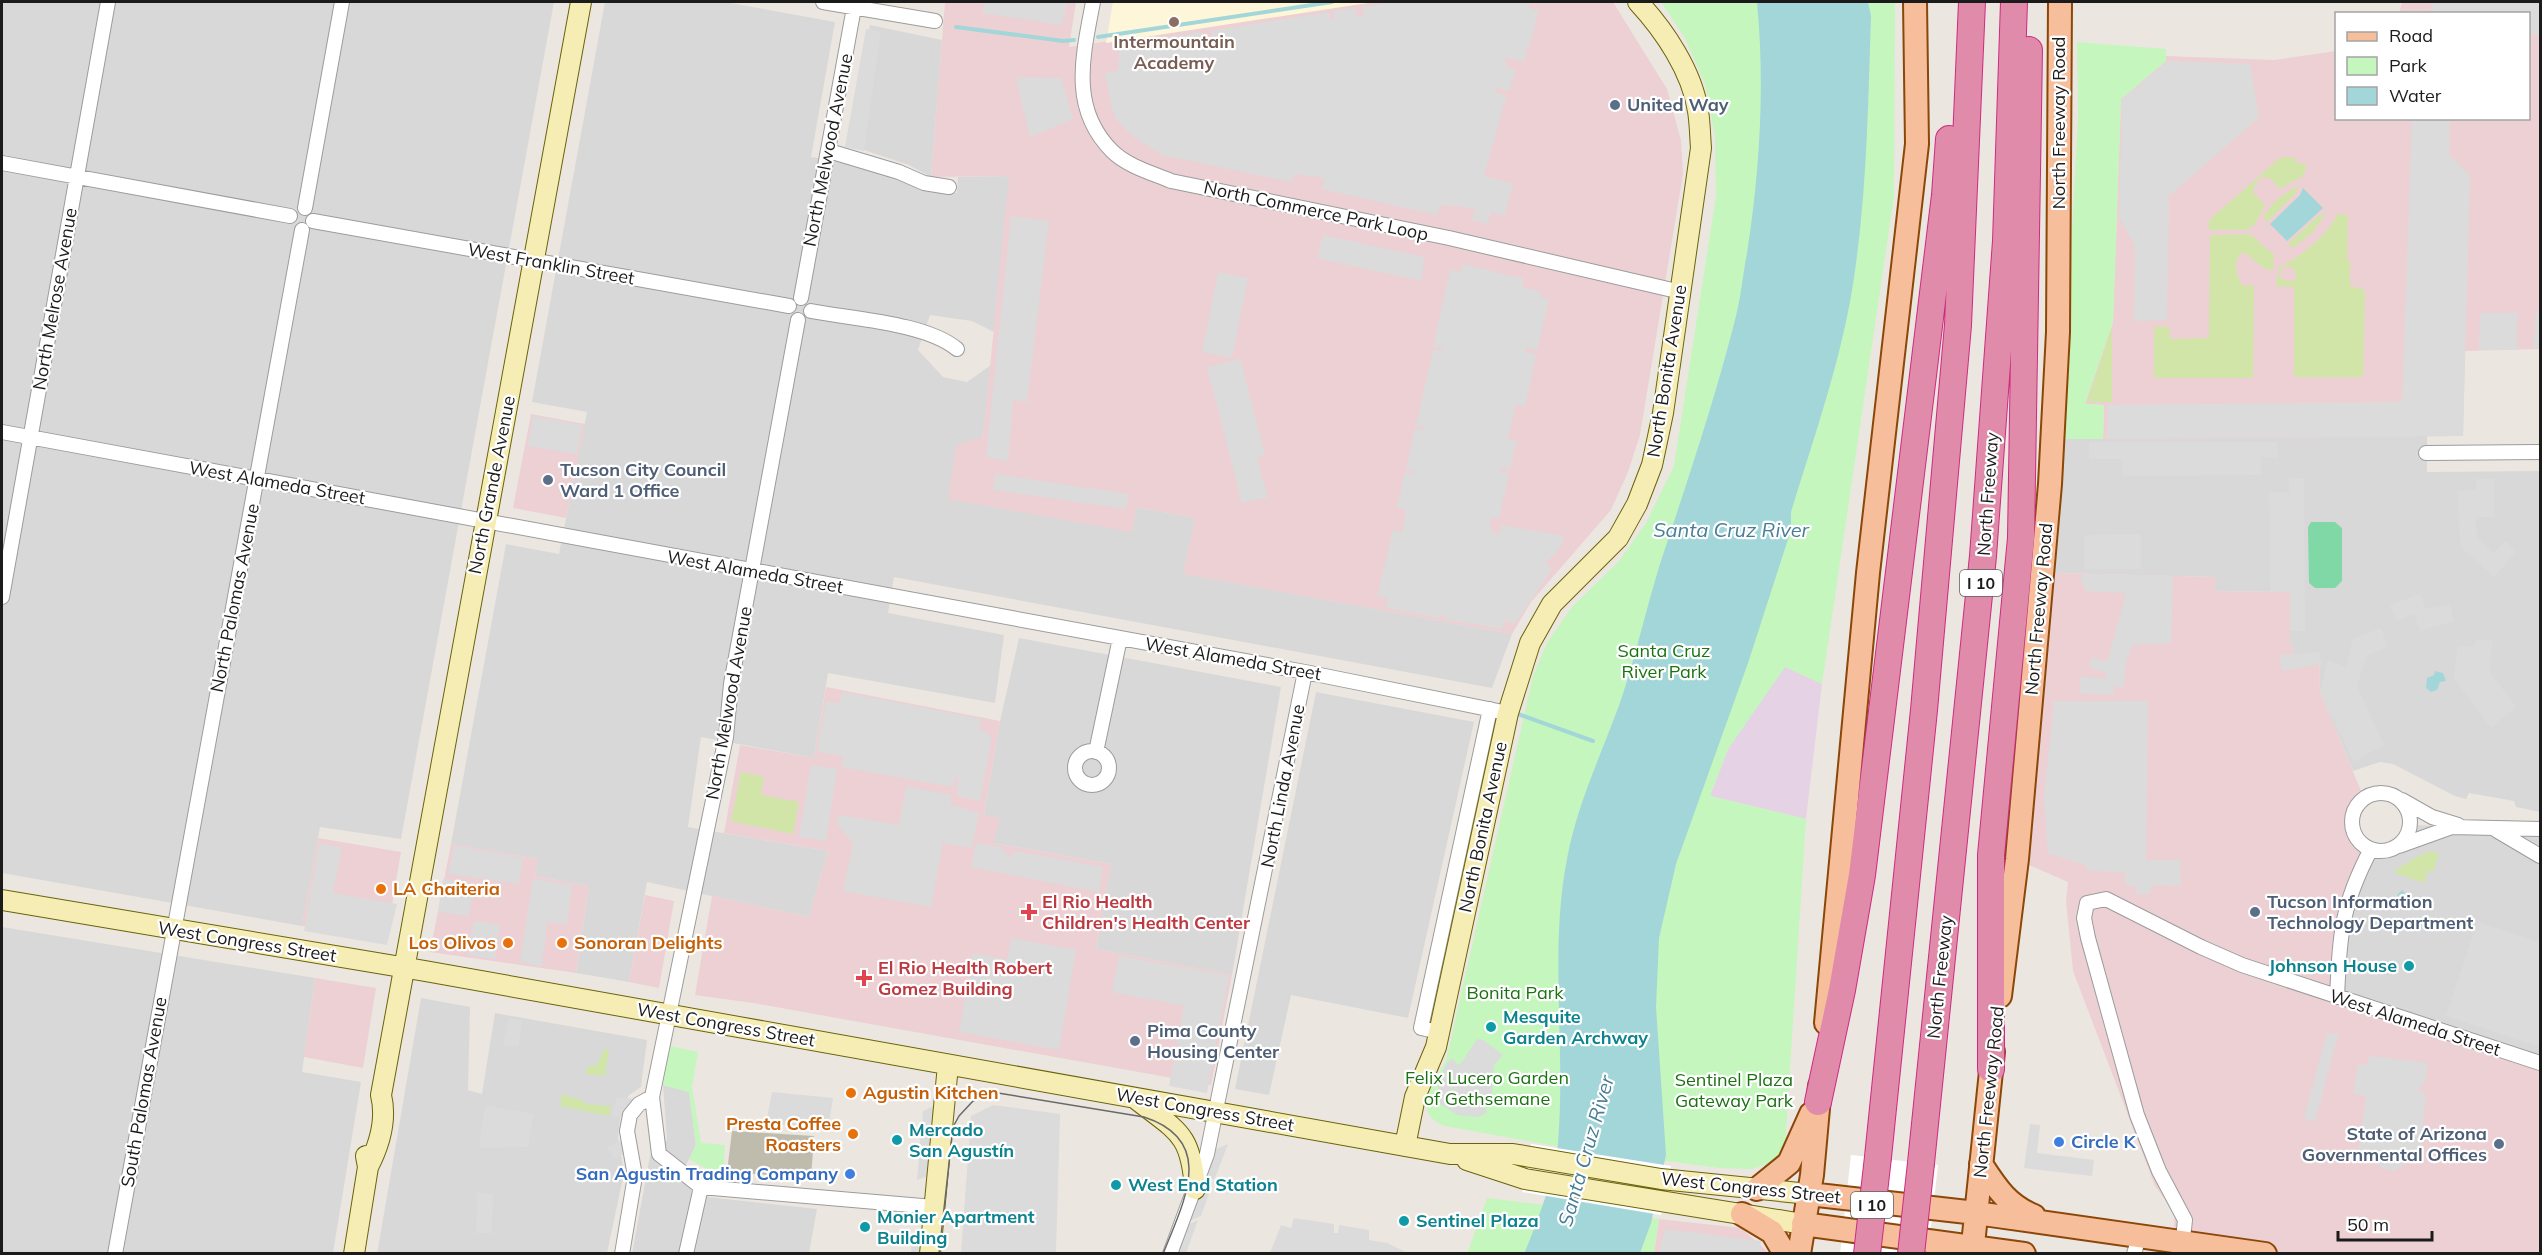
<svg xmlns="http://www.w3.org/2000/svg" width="2542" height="1255" viewBox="0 0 2542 1255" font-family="Mulish,sans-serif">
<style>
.residential{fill:#d9d8d8}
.commercial{fill:#edd0d4}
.industrial{fill:#e5d3e5}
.education{fill:#fdf6d9}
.construction{fill:#c0bcad}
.grass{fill:#d1e5a8;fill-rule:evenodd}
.park{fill:#c4f6be}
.pitch{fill:#81d8a7}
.parking{fill:#dbdbdb}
.water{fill:#a3d6d8}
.pier{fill:#fff}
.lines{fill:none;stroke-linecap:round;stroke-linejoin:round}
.stream{stroke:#a3d6d8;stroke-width:4}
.street-casing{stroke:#9c9c9c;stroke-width:16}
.secondary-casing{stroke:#6a630a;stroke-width:22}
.primary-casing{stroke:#8b4707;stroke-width:26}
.highway-casing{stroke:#cc2c80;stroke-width:28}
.street{stroke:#fff;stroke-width:14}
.secondary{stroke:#f6edb5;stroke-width:20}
.primary{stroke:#f7be9b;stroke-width:22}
.highway{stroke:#e18bab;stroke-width:26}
.tram{stroke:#696969;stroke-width:1.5}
.highway-bridge-casing{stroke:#cc2c80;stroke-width:28;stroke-linecap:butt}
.highway-bridge{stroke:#e18bab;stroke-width:26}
.education-dot{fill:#8d6e63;stroke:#fff;stroke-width:2}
.service-dot{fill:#5c6f8a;stroke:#fff;stroke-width:2}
.food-dot{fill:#e8710a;stroke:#fff;stroke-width:2}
.health-dot{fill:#e0444e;stroke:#fff;stroke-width:2}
.culture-dot{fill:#0f9aa8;stroke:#fff;stroke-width:2}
.shop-dot{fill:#3f7fe0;stroke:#fff;stroke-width:2}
.labels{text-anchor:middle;stroke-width:4.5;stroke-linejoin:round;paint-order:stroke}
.shield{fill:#fff;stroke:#5f5f5f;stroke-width:1.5}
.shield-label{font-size:16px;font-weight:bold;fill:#1b1b1b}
.education-label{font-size:18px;font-weight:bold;fill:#785e54;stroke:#fff}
.service-label{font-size:18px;font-weight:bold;fill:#4e5e75;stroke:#fff;text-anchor:start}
.street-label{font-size:18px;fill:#1b1b1b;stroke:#fff}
.park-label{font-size:18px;fill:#1a7210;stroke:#fff}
.food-label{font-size:18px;font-weight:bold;fill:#c56008;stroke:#fff;text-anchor:start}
.health-label{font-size:18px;font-weight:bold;fill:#be3a42;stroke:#fff;text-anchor:start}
.culture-label{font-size:18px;font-weight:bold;fill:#0d838f;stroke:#fff;text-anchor:start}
.shop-label{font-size:18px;font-weight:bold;fill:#366cbe;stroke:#fff;text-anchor:start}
.water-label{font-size:20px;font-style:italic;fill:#477d96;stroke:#fff}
</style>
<rect width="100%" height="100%" fill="#ece6e1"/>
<path class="residential" d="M2,2h552l-153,837 -81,-12 -18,99 -300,-53z
M605,2h120l110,20 -24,135 33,4 71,25 42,7 1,-16 52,-1 -16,156 -22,-11 -42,-6 -12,35 25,27 24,5 24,-17 -8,72 148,95 6,-25 58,11 -10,56 327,60 -20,54 -598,-111 -6,36 116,22 -9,68 -167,-30 -14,85 -113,-21 -13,90 140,24 -19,66 -162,-35 -18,100 -53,-9 13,-87 -54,-10 3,-17 -87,-15 55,-300 53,10 28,-142 -55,-10z
M870,25l72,15 -11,137 -22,-12 -60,-20z
M2427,436v36l113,-1v341l-24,-5 -2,-6 -45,-8 -3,6 -11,-3 -62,-32 -13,-2 -27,9 -33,-79 -1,-40 -24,3 -5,-13 -1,-50 -74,-1v-14l-160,-4 6,-134z
M1019,638l262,49 -49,288 -136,-26 15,-85 -118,-21 -9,-28 16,-94z
M1316,692l158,30 -66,296 -117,-23 -22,100 -34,-6z
M2411,825l129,4v234l-203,-66 2,-58 37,-88 19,-3 8,-6z
M2,927l313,51 -13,94 59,10 -28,171h-331z
M421,998l49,9 -2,83 14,4 13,-81 152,27 -6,47 -12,8 -8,15 -3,27 6,36 -17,80 -230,1z
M663,1085l26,7 7,53 -15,30 26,22 110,12 -8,44 -177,1 18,-98 17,-16z"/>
<path class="commercial" d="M945,2h131l-7,45 305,-45h239l54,87 14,51 2,34 -43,261 -12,37 -17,38 -80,92 -19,32 -329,-60 12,-56 -58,-11 -5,25 -184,-33 8,-54 27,-8 26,-261 -78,1z
M2402,2h138v347l-75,2 -2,85 -360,3 1,-34 -19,-1 28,-82 8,-223 45,-38v-5l108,4 62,-9v67h192v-104l-129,-1z
M531,414l54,10 -19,94 -53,-10z
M2055,573l161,4 -1,14 75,1v50l5,13 24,-3 1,40 44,106 -11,15 1,19 12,15 -7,24 -22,126 203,66v190h-368l3,-40 -20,-27 -82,-215 -7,-70 2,-19 -39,-17z
M826,687l174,34 -16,94 16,3 -7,25 118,21 -15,85 136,26 -21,110 -458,-82 -58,-8 17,-99 97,21 19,-66 -104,-18 16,-88 74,13z
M318,838l83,14 -15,88 -84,-14z
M451,844l87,15 -3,17 54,10 -13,87 -146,-21z
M645,895l29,6 -15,87 -30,-6z
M315,978l61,10 -13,80 -59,-11z
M1659,1219l82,9 28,25 -115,1z"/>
<path class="industrial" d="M1785,666l37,18 -16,135 -96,-23 18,-47z"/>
<path class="education" d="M1113,2h261l-268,41z"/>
<path class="construction" d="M732,1131l82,5 -3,42 -84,-6z"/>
<path class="grass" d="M2281,157l15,1v5l11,1 -4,12 -23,13 -10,-11 -9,-1 -7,9v8l11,11 -10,19 -8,6h-38v-10z
M2298,185l-2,8 -29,29 -4,-5 12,-16z
M2326,214l-15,20 -19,14 -4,-4 30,-28z
M2338,214l10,1 -1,45h3v26l15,4 -2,87h-69v-90l-18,-1 3,-18c24,-14 45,-29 59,-54zM2285,266l7,1 4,6 -1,8h-9l-6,-4v-5z
M2250,234l24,21 -1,16 -11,-4 -18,-15c-13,8 -8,23 -1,34l11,-1 -1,93h-99v-51h15l1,12 39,-1 1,-103z
M2112,327v75h-24v-3z
M741,772l23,5 -3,18 38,7 -6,32 -62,-13z
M2432,851l7,3 -6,18 -5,-1 -4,12 -31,-11 23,-15z
M604,1049l5,1 -4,26 -20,-2 3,-8 9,-1z
M562,1094l22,7v3l27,2 -2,10 -49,-10z"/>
<path class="park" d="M1661,2h234l-1,194 -72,488 -37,-17 -57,82 -18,47 96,23 -21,328 -14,16 -19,6 -33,-1 -164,-22 -110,-20c-36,-13 -11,-44 1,-65l87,-385 14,-33 24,-35 48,-47 27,-38 28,-57 42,-270 -1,-59 -10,-53 -20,-46z
M2077,42l89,7v12l-45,38 -8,223 -28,82 19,1 -1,34h-42l17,-322z
M670,1046l28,6 -6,35 9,56 24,2 -2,33 -34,-19 7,-14 -7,-53 -26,-7z
M1487,1198l172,21 -5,34 -187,1z"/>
<path class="pitch" d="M2311,522h24l7,6v53l-7,7h-20l-6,-5 -1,-56z"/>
<path class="parking" d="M985,2h82l-5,23 -80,-12z
M1399,2h130v6l10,3 -15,51 -20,-5 4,11 8,2 -7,21 -12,-3 -2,4 11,4 -22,80 29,8 -9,32 -13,-4 -4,12 -15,-4 3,-10 -9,-3 -26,-2 -3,10 -115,-26 3,-10 -6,-2 -25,-3 -3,8 -129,-27 -29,-18 -16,-17 -5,-11 -7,-36 9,-1 5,-4v-23l82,-13 1,9 10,-2 -1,-8 118,-19 2,9 4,-1 -1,-9 21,-3 2,9 7,-1 -2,-9z
M2432,2h108v33l-11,-1 -1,-20 -97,-1z
M866,29l15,2 -17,120 -19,-4z
M2168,61l82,3 9,53 -90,79 -2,124 -33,1 1,-75 -16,-29 3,-118z
M1018,77l43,1 12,41 -43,18 -13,-53z
M2412,119h38l-1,35 21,22 -7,260 -356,2 1,-33 294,-3z
M1011,216l38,5 -22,181 -14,-2 -5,61 -22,-4z
M1323,235l102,22 -4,24 -104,-23z
M1463,264l61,15 -2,8 19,5 -1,5 9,2 -12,51 -11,-2v4l10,3 -11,51 -9,-2 -8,35 9,2 -7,29 -10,-2 -1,3 10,3 -10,45 -8,-2 -1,10 5,7 4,1 3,-10 62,11 -3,11 -15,16 6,6 -38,56 -9,-5 -3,9 -58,-10 -1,-9 -2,8 -55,-10 2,-10 -11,-2 16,-66 9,2 1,-4 3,-18 -9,-2 8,-36 8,2 1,-3 -8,-2 9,-41 10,2 1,-2 -10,-3 17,-76 9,2v-3l-9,-1 17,-77 10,2z
M1218,272l30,6 -16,80 -30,-6z
M2536,312h4v36h-7z
M2480,313h37v37h-38z
M1240,359l25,96 -8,3 11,39 -26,6 -35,-136z
M533,416l49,9 -5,29 -49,-8z
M2089,442h188l1,16 -17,-1v18l-138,1 -1,-17h-33z
M995,474l134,20 -3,15 -133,-19z
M2289,478h15l1,153h-15v-39h-20l-1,-100h20z
M2476,479h18v38h-18l1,21 16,16 13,-13 10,11 -22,25 -34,-31 -2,-55 18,-1z
M2141,534v35h-57v-34z
M2084,574l89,2 -2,67 -39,2 -6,18 -2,24 -10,-1 -1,9 -34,-2 1,-16 26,1v-5l-17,-6 3,-10 15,5 19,-69 -41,-2 -5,-14z
M2420,594l6,15 24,-4 4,16 -34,10 -6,-17 -17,7 -7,-16z
M2381,628l7,19 -21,8 -10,31 27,59 -30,17 -34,-70 8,-31 18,6 7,-28z
M2476,639l16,2 -2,31 26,35 -25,21 -37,-50 4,-32 16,1z
M2319,652l3,12 -40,7 -2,-16z
M843,692l138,27 -1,10 12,7 -12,65 -23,-5 1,-19 -3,1 -2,9 -112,-20 2,-11 -26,-4 9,-51 13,2z
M2054,701h94l-2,159h34l1,26 -29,-1 -2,9h-14l-1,-8 -10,-1v-12l-39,-3 -1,-5 -37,-12 -4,-57z
M811,765l26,4 -11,72 -27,-4z
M906,786l45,9v10l28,8 -7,35 -29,-5 -12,64 -88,-16 10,-48 -16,-19 2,-9 60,10z
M976,843l25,4 8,11 7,-7 87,16 -4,25 -128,-25z
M319,844l23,3 -9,46 64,11 -10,41 -83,-14z
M454,846l69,12 -4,26 -71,-10z
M443,879l31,5 -5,32 -31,-4z
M533,879l39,6 -5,40 -20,-3 -5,45 -22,-5z
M474,921l26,4 -5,34 -27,-4z
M2477,922l61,20 2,-8v113l-94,-31z
M1011,938l65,12 -17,100 -100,-18 14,-79 34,7z
M1119,956l110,20 -22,117 -38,-7 15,-80 -72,-14z
M509,1018l13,3 -4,26 -15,-3z
M2327,1032l11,3 -23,87 -11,-4z
M1477,1039l6,1 20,15 -9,10 -2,29 -8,10 3,9 -9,4 -20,-2 -18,-11 -2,-21 8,-19 7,-6 4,6 4,-1z
M2369,1056l59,7 -3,20 -8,6 9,5 -6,62 -12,-1 -6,12 -9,4 -10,-2 -10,-8 -16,-3 9,-62 -13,-3 5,-29 10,1z
M772,1092l61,6 -5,31 -62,-6z
M617,1097l17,2 -6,19 -17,-2z
M485,1105l49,9 -6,33 -49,1z
M993,1105l67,9 -4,139h-95l10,-137z
M934,1106l-2,17 -10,5 1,-17z
M2030,1124l10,1 -3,28 57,7 -2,16 -68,-8z
M932,1126l-3,24 -10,4 2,-22z
M620,1141l6,11 -11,7 -8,-11z
M1228,1144l-13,34 -13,6 14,-35z
M930,1152l-2,24 -11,4 2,-23z
M1213,1182l-12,34 -14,6 15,-36z
M477,1192l16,2 -1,39h-16z
M1294,1218l40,6v9h4l1,-8 30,5v10l18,3 21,10h-138l11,-28 10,3z
M1198,1220l-12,33 -11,1 12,-29z
M1665,1229l96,12 -2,12h-100z
M923,1231l-3,22 -9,1 1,-18z"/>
<path class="water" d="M1757,2h111l3,14c-3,89 -4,179 -18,268 -12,77 -39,153 -62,228v18l-43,133 -72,201 -17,74 -3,69 10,148 -15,68 -11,30 -116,1c12,-28 32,-82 34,-111 8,-95 -9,-191 9,-284 10,-55 35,-106 54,-159 15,-45 25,-91 39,-136 27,-82 55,-164 76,-248 5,-20 7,-42 11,-63 13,-83 18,-168 10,-251z
M2303,188l20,20 -36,33 -17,-17 30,-29z
M2435,671l8,2 3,8 -6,1 -3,8 -6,2 -5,-4 1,-10 7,-3z
M2402,890l6,6 10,2v9l-5,3 -11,-5 -5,-10z"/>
<path class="pier" d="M1531,1144l140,22 -10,49 -139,-23z
M1851,1155l87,10 -10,88 -88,1z"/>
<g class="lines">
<path class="stream" d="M956,27l107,14 11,-1
M1098,37l234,-35
M1518,714l75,27"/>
<g class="street-casing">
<path id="street" d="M823,2l112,19
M1093,2c-10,53 -24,106 19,149 15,15 40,22 59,30l278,57 232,54
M829,151l70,21 25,11 25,4
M2,163l288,53
M305,208l37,-206
M313,221l476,85
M801,298l54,-296
M811,311c41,8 115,12 146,38
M798,320l-67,364 -5,53 -74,360 7,57 42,33 233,20
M2,432l1303,240 203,41
M2426,453l114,-1
M2,597l106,-595
M1075 768a17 17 0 1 1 34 0a17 17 0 1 1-34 0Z
M1096,752l24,-114
M2352 822a29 29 0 1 1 58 0a29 29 0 1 1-58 0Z
M2402,800l30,17 26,8
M2496,830l44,26
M2399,846l53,-19 88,2
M2337,997c3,-63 4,-91 34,-148
M1439,1032l-18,-4 69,-319
M2182,1248l3,-28 -26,-49 -22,-56 -49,-177 -4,-20 3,-15 19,-4 95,48 41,18 298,98
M115,1254l187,-1024
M622,1254l13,-78 -8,-45 3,-16 9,-11 13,-7
M686,1254l15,-67
M1170,1254l37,-100 98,-482
M2134,1254l5,-17"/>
</g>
<g class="secondary-casing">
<path id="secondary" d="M2,900l423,71 980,175 45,8h63l148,25 148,15
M1136,1099c42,33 55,34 59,90
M1405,1146l10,-49 21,-50 72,-334 22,-70 22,-39 66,-66 19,-34 15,-39 11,-52 38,-265c-1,-12 -1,-25 -3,-37 -6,-40 -34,-81 -60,-109
M1467,1160l58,19 278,45
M368,1167c12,-23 19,-47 13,-72l200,-1093
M354,1254l14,-87 -2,-11
M930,1254l18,-189"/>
</g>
<g class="primary-casing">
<path id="primary" d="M2000,996l17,-137 33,-375 8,-152 2,-330
M1826,1023l42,-450 49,-429 -2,-142
M1981,1164c15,23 26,41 53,52
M1757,1189l32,-26 22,-49
M1809,1194l167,19 289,41
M1742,1214l30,18 13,22
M1803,1224l221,30
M1799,1254l13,-79 8,-89
M1972,1254l21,-202"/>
</g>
<g class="highway-casing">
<path id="highway" d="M1991,1069v-214l30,-317 8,-488
M1818,1102l24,-112 20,-115 83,-680 4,-56
M1878,1157l46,-447 34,-385 14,-323
M1921,1163l62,-607 23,-315 8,-239"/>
</g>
<use href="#street" class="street"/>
<use href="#secondary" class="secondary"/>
<use href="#primary" class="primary"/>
<use href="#highway" class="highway"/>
<path class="tram" d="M939,1254l14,-127 6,-11 14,-15 25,-8 146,24c74,24 39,86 19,137"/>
<g class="highway-bridge-casing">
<path id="highway-bridge" d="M1867,1254l11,-97
M1911,1254l10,-91"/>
</g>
<use href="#highway-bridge" class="highway-bridge"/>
</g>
<circle class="education-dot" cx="1174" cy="22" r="6"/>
<g class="service-dot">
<circle cx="1615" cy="105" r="6"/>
<circle cx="548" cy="480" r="6"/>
<circle cx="2255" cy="912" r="6"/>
<circle cx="1135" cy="1041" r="6"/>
<circle cx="2499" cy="1144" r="6"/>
</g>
<g class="food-dot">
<circle cx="381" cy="889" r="6"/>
<circle cx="508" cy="943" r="6"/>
<circle cx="562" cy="943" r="6"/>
<circle cx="851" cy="1093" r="6"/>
<circle cx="853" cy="1134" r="6"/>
</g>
<g class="health-dot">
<path d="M1026 903h6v6h6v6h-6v6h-6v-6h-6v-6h6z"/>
<path d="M861 969h6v6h6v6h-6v6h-6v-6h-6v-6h6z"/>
</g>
<g class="culture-dot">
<circle cx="2409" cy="966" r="6"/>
<circle cx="1491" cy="1027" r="6"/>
<circle cx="897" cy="1140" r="6"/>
<circle cx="1116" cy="1185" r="6"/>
<circle cx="1404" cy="1221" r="6"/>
<circle cx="865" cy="1227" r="6"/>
</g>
<g class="shop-dot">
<circle cx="2059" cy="1142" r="6"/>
<circle cx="850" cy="1174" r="6"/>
</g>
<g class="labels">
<g class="shield">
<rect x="1960" y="570" width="42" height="26" rx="4.5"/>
<rect x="1851" y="1192" width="42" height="26" rx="4.5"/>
</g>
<g class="shield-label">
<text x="1981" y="589">I 10</text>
<text x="1872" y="1211">I 10</text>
</g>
<g class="education-label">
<text x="1174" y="48">Intermountain<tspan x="1174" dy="21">Academy</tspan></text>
</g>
<g class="service-label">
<text x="1627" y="111">United Way</text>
<text x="560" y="476">Tucson City Council<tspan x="560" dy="21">Ward 1 Office</tspan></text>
<text x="2267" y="908">Tucson Information<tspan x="2267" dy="21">Technology Department</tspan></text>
<text x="1147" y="1037">Pima County<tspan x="1147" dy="21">Housing Center</tspan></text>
<text x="2487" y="1140" text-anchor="end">State of Arizona<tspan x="2487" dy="21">Governmental Offices</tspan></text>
</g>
<g class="street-label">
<text transform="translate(2059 123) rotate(-90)" y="6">North Freeway Road</text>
<text transform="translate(828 150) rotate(-79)" y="6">North Melwood Avenue</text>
<text transform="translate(1316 211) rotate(12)" y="6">North Commerce Park Loop</text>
<text transform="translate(551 264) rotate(10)" y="6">West Franklin Street</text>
<text transform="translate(55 299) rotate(-80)" y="6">North Melrose Avenue</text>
<text transform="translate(1667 371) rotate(-81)" y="6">North Bonita Avenue</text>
<text transform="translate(277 483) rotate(10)" y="6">West Alameda Street</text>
<text transform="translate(492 485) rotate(-79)" y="6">North Grande Avenue</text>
<text transform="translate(1988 494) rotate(-86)" y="6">North Freeway</text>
<text transform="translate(755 572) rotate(10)" y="6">West Alameda Street</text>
<text transform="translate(235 598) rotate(-79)" y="6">North Palomas Avenue</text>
<text transform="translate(2039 609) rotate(-85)" y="6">North Freeway Road</text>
<text transform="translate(1233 659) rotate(10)" y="6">West Alameda Street</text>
<text transform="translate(729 703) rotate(-80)" y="6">North Melwood Avenue</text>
<text transform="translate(1283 786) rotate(-79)" y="6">North Linda Avenue</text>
<text transform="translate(1483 827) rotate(-78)" y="6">North Bonita Avenue</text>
<text transform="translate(247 942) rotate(9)" y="6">West Congress Street</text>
<text transform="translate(1940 977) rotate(-84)" y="6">North Freeway</text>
<text transform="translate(2415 1023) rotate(18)" y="6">West Alameda Street</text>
<text transform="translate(726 1025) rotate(10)" y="6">West Congress Street</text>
<text transform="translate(144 1092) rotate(-80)" y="6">South Palomas Avenue</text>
<text transform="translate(1989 1092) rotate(-84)" y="6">North Freeway Road</text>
<text transform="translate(1205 1110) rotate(10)" y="6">West Congress Street</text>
<text transform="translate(1751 1188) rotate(6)" y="6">West Congress Street</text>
</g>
<g class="park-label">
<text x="1664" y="657">Santa Cruz<tspan x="1664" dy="21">River Park</tspan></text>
<text x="1515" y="999">Bonita Park</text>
<text x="1487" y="1084">Felix Lucero Garden<tspan x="1487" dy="21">of Gethsemane</tspan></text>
<text x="1734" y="1086">Sentinel Plaza<tspan x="1734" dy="21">Gateway Park</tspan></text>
</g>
<g class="food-label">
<text x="393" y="895">LA Chaiteria</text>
<text x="496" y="949" text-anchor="end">Los Olivos</text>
<text x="574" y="949">Sonoran Delights</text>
<text x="863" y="1099">Agustin Kitchen</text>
<text x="841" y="1130" text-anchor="end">Presta Coffee<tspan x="841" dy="21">Roasters</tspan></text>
</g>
<g class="health-label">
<text x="1042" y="908">El Rio Health<tspan x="1042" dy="21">Children's Health Center</tspan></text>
<text x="878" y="974">El Rio Health Robert<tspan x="878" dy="21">Gomez Building</tspan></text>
</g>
<g class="culture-label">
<text x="2397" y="972" text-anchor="end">Johnson House</text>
<text x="1503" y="1023">Mesquite<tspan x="1503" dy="21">Garden Archway</tspan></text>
<text x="909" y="1136">Mercado<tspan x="909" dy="21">San Agustín</tspan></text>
<text x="1128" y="1191">West End Station</text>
<text x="877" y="1223">Monier Apartment<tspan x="877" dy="21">Building</tspan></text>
<text x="1416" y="1227">Sentinel Plaza</text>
</g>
<g class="shop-label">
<text x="2071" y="1148">Circle K</text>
<text x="838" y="1180" text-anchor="end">San Agustin Trading Company</text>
</g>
<g class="water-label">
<text x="1731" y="537">Santa Cruz River</text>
<text transform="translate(1586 1151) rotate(-74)" y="7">Santa Cruz River</text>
</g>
</g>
<rect width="2542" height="1255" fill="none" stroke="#1b1b1b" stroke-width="6"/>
<rect x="2335" y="12" width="195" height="108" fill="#ffffff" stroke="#a4a4a4" stroke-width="1.5"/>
<rect x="2347" y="32" width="30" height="9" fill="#f7be9b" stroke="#a4a4a4" stroke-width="1.5"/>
<text x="2389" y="42" font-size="18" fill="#1b1b1b">Road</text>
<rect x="2347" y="57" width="30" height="18" fill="#c4f6be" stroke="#a4a4a4" stroke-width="1.5"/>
<text x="2389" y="72" font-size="18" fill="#1b1b1b">Park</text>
<rect x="2347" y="87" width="30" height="18" fill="#a3d6d8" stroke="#a4a4a4" stroke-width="1.5"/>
<text x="2389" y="102" font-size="18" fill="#1b1b1b">Water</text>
<path d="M2338 1231v9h94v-9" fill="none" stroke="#1b1b1b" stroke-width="3"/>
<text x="2347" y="1231" font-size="18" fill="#1b1b1b" stroke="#ffffff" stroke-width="4.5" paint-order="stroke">50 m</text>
</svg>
